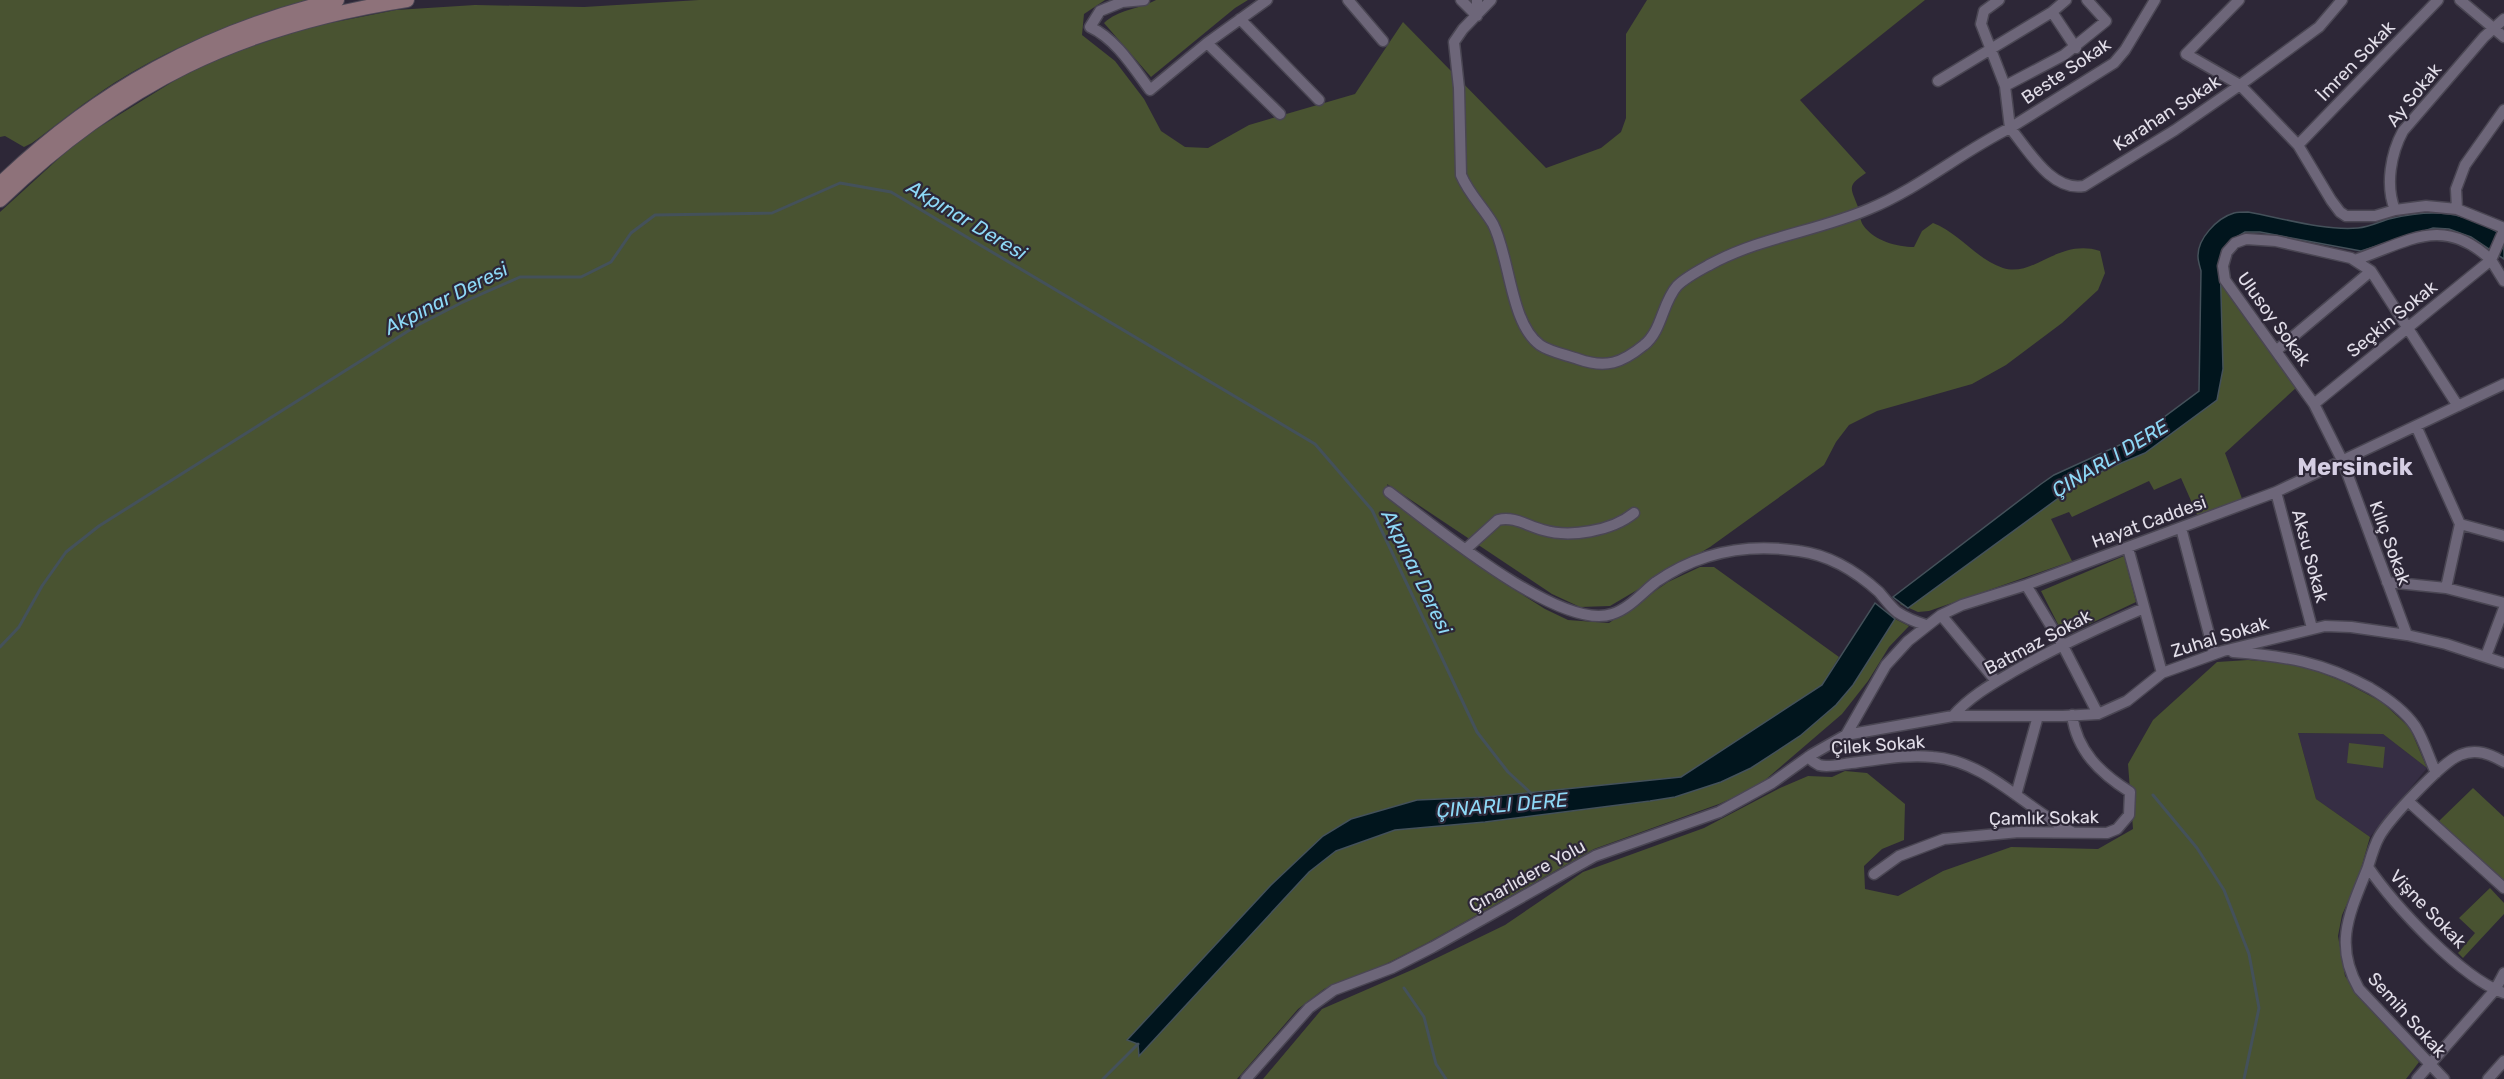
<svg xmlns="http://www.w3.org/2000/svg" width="2504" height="1079" viewBox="0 0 2504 1079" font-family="Rubik,sans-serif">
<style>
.built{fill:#362e44}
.green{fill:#495331}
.water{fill:#01151d;stroke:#44515a;stroke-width:1.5}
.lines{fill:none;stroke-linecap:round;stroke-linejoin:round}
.stream{stroke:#44515a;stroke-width:3}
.minor-casing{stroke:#4a4653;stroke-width:13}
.secondary-casing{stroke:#4a4653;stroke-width:16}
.minor{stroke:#6d6679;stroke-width:10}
.secondary{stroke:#8e727a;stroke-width:14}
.labels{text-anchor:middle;stroke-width:4.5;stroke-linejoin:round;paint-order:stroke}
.street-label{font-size:18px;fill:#e2dee9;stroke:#2d2737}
.water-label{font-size:20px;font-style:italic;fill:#8dd8f6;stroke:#2d2737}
.district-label{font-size:24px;font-weight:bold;fill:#d5cee3;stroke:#2d2737}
</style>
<rect width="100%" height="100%" fill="#2d2737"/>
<path class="built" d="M2298,733l85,1 44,34 -57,69 -54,-38z"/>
<path class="green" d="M0,0h314c-72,20 -136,43 -200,83 -28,18 -55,40 -82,60l-8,4 -19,-11 -5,1z
M699,0h406l-21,14 -2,21 33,26 29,38 17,32 24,16 23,1 41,-23 106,-31 48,-72 143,146 55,-20 20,-16 5,-14v-84l21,-34h278l-125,100 66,73c-20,13 -15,15 -8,34 2,6 2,14 5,18 11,16 34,22 51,22l8,-16 11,-8c25,9 43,36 70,45 31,10 55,-30 97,-17l5,22 -7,17 -36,33 -56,42 -34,19 -95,27 -28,14 -13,17 -12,23 -114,82 -100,59 -30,1 -28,-13 -165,-110 4,15 113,84 41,26 23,11 41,3 59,-41 32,-15h14l125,90 -17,28 -141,92 -194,20 -70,3 -66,19 -28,17 -52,49 -143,155 10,4 171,-172 27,-21 59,-21 90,-8 165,-21c62,-10 116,-37 164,-77 8,-7 18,-14 24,-22 22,-25 39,-55 57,-83l14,7 -20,21 -21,34 -26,33 -85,73 -38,17 -125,45 -167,94 -51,26 -52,20 -26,20 -61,70h-1237v-867l80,-73 110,-68 51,-21 69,-23 86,-17 79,-5 109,2z
M1156,0h92l-13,8 -84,69 -47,-54c15,-14 33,-13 52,-23z
M2207,259l90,128 -72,66 19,51 -44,17 -19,-43 -27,12 -5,-9 -77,36 -3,-5 -18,7 21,42 -143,50 -11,1 -18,-8 302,-205z
M2124,556l12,46 -72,34 -23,-45z
M2248,660l51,4 45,18 38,20 28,26 17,40 -44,-34 -85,-1 18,66 54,38 -12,42 -16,36 -4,21 7,40 16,22 58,64 -13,17h-1143l59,-70 92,-40 91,-44 78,-53 121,-44 76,-40 28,-12 24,1 13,-6 22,2 38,31 -1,36 -22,9 -18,17 1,23 33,7 45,-25 68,-24 87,2 35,-20 -5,-65 25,-44 64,-58z
M2349,743l36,4 -2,21 -36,-5z
M2473,788l31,29v67l-65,-63z
M2490,888l14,15v11l-41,44 -5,-5 17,-20 -16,-15z"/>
<path class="water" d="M2248,212c34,6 76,19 110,16 11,-1 21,-6 31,-9 46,-11 75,-8 115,17v23l-33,-22 -22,-8 -16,-1 -72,23 -101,-19h-15l-14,8 -11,17 3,112 -6,31 -72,53 -59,25 -178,130 -15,-11 148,-113 13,-9 83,-38 62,-46 2,-120c-1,-4 -3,-10 -3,-14 -1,-18 19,-39 36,-44 4,-1 10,-1 14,-1z
M1875,603l20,16 -42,66 -17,20 -36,31 -49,32 -30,14 -46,15 -25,4 -165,21 -90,8 -59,21 -27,21 -170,184 -1,-12 -11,-4 144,-155 52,-49 28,-17 66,-19 70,-3 194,-20 141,-92z"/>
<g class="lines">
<path class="stream" d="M0,647l19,-20 23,-41 24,-34 33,-26 317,-200 45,-23 59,-26h61l30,-15 20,-29 24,-18 117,-2 68,-30 51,9 424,252 57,66 105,222 31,40 24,22
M2153,795l44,53 27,42 25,64 10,54 -15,71
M1404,988l20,29 12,47 10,15
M1103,1079l35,-35"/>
<g class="minor-casing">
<path id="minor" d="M1144,0l-22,2 -22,9 -10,16c26,12 43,40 60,63l57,-47 60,-43
M1348,0l35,41
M1461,0l16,16
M1477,0v16
M1491,0l-28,29 -9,13 5,46 2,87c8,19 22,32 32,49 17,33 17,99 47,121 10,7 27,10 38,14 28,10 44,4 66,-14 18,-14 18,-42 33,-59 9,-9 23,-16 34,-22 50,-27 107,-33 158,-55 51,-21 92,-57 141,-81 18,21 41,64 74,58l91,-56 65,-45 79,-58 23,-27
M1999,0l-15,11 -3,13 24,62 5,42 104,-65 11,-13 30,-50
M2239,0l-53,54 54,31 58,60 33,55 9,12 6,4h29l20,-6 31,-4 31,3 47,19
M2460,0l44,37
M2052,12l24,36
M1240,19l79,81
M1207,43l73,71
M1938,81l114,-69 14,-12
M2005,86l59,-31 42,-34 -19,-21
M2298,145l140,-145
M2457,209l-1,-20 9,-24 39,-55
M2395,210c-10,-25 -4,-57 8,-79l81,-94 20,-18
M2504,230l-13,30 13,21
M2277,350l94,-79
M2314,404l177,-144c-48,-46 -83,-18 -136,0
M2416,426l44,98 -14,64
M1389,492c43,32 171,140 223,122 17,-5 31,-22 44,-32 43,-30 92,-39 143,-31 30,4 58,21 80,41 6,7 11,14 18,20 9,6 19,10 29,13
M2276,492l36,136
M2460,524l44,12
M2181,528l33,125
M2128,548l34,125
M1466,549l32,-29c17,-4 29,6 45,10 27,8 69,1 91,-17
M2387,582l59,6 58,15
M2026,585l36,59 36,70
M1941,615l55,66
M2407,635l-64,-173 -29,-58 -89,-124 -2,-14 4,-14 8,-9 11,-4 30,2 75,17 20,13 87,135
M2233,652c52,4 90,10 137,36 17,10 34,22 45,38 9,14 14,32 21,47
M2486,656l18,-48
M1953,716c17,-20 41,-33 63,-46 42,-24 84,-43 128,-62
M1846,735l40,-70 22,-24 33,-26 21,-10 64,-20 250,-93 228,-108
M1808,757c3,3 7,6 11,8 9,3 22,-1 32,-2 27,-3 55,-9 82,-6 54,4 93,52 139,75
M2504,762c-14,-8 -28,-14 -44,-7 -18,7 -71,64 -81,82 -5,9 -8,20 -11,30 26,38 93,111 136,126
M2016,795l22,-79
M2409,802l95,86
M2368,867c-18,45 -35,77 -9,122l85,90
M1874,874l25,-18 45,-17 75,-7 88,1 10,-4 12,-14 1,-23c-30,-19 -53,-41 -58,-77
M1246,1079l63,-71 25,-18 58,-22 41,-21 162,-91 124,-44 53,-29 39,-28 35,-20 107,-19h110l35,-2 29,-13 35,-28 61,-22 102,-25 26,1 56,8 39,9 58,19
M2417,1079l78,-89 9,-17
M2488,1079l16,-18"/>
</g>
<g class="secondary-casing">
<path id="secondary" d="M0,184c98,-94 205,-153 337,-184
M0,200c122,-117 240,-174 407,-200"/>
</g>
<use href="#minor" class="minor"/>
<use href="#secondary" class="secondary"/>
</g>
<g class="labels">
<g class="street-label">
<text transform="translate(2356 61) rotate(-46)" y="6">İmren Sokak</text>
<text transform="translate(2066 71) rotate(-34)" y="6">Beste Sokak</text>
<text transform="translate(2414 95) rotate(-51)" y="6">Ay Sokak</text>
<text transform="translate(2167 113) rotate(-33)" y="6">Karahan Sokak</text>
<text transform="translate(2274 319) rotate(54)" y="6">Ulusoy Sokak</text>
<text transform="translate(2392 319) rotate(-39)" y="6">Seçkin Sokak</text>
<text transform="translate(2149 522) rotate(-20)" y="6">Hayat Caddesi</text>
<text transform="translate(2390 543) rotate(70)" y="6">Kılıç Sokak</text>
<text transform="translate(2310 556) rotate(75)" y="6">Aksu Sokak</text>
<text transform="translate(2220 637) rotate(-17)" y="6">Zuhal Sokak</text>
<text transform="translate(2038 642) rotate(-28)" y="6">Batmaz Sokak</text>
<text transform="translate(1878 745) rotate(-4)" y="6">Çilek Sokak</text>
<text transform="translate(2044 818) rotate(-1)" y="6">Çamlık Sokak</text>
<text transform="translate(1527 876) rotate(-29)" y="6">Çınarlıdere Yolu</text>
<text transform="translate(2428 909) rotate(46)" y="6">Vişne Sokak</text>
<text transform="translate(2407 1015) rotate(48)" y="6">Semih Sokak</text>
</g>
<g class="water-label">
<text transform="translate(967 220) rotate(31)" y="7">Akpınar Deresi</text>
<text transform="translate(446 298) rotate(-27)" y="7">Akpınar Deresi</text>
<text transform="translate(2110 458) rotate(-31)" y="7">ÇINARLI DERE</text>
<text transform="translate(1417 572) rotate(64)" y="7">Akpınar Deresi</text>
<text transform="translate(1502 805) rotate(-5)" y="7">ÇINARLI DERE</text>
</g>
<g class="district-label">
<text x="2355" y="475">Mersincik</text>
</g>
</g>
</svg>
